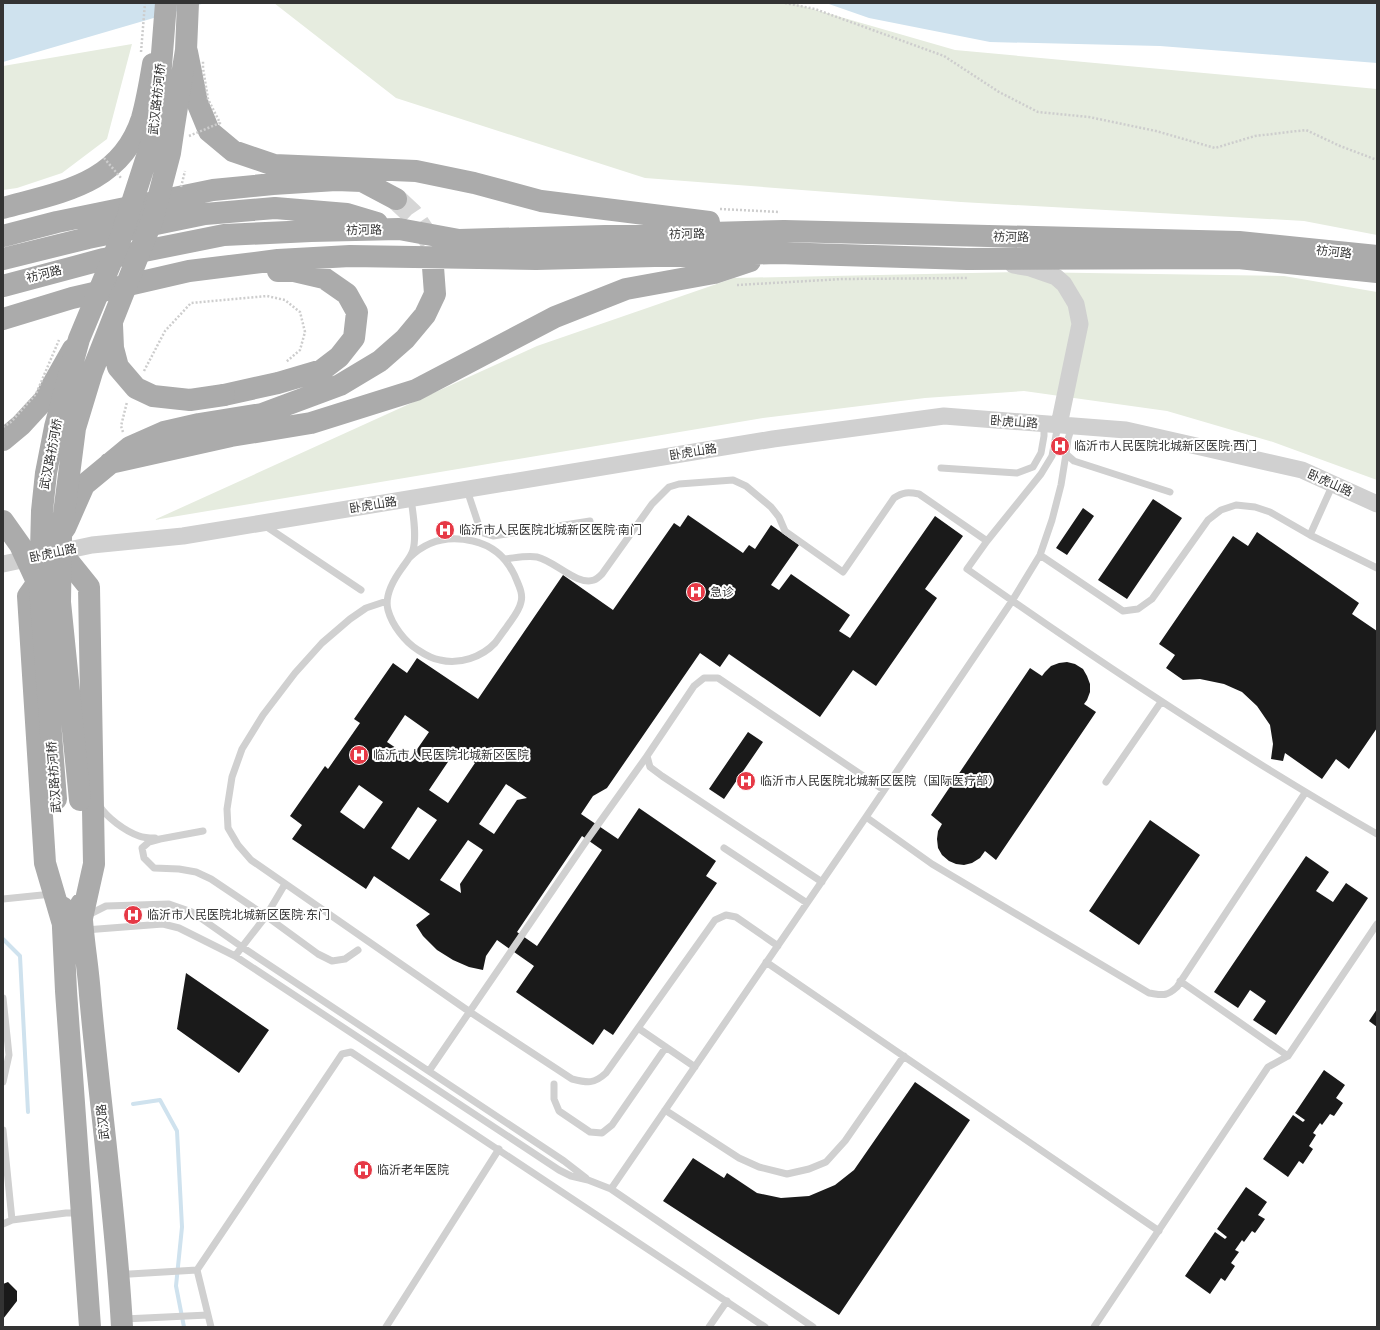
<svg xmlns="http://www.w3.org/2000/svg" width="1380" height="1330" viewBox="0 0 1380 1330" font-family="'Roboto Condensed','Noto Sans SC',sans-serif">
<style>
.green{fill:#e6ecdf}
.water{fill:#cfe2ee}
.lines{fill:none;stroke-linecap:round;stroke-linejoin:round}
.stream{stroke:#cfe2ee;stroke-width:4}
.building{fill:#1a1a1a;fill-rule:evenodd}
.primary-tunnel{stroke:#d6d6d6;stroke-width:22;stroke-dasharray:22 11;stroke-linecap:butt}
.path{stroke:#cdcdcd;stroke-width:2.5;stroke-dasharray:2 2;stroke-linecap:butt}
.service{stroke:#d0d0d0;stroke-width:7}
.tertiary{stroke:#d0d0d0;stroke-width:17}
.primary{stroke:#ababab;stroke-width:22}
.path-bridge{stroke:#cdcdcd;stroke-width:2.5;stroke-dasharray:2 2;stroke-linecap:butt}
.primary-bridge{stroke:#ababab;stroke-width:22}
.labels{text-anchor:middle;stroke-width:4;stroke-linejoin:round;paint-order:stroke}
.street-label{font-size:12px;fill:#333;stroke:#fff}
.poi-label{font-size:12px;fill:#333;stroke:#fff;text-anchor:start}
</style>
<rect width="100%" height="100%" fill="#fff"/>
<path class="green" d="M274,3h518l163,47 422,39v146l-73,-14 -343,-19 -316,-24 -249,-80z
M132,44l-25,95 -45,34 -45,15 -14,2v-124z
M1021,272l263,4 93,16v188l-104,-38 -106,-31 -143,-20 -99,7 -162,20 -609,102 383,-174 197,-68z"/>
<path class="water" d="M3,3h202l-202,59z
M826,3h551v60l-217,-17 -170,-4 -121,-24z"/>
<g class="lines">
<path class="stream" d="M3,939l17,17 8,156
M133,1104l27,-4 17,31 5,96 -6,59 8,41"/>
</g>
<path class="building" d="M1153,499l29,19 -55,81 -29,-19z
M1083,508l11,8 -27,39 -11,-7z
M688,515l55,38 6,-8 6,4 16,-24 28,20 -28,40 8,5 12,-16 59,41 -11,16 11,7 85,-122 28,20 -38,53 12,9 -61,88 -23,-16 -33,47 -91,-63 -9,13 -20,-14 -93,135 -14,8 -12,18 37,25 21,-31 77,53 -10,15 11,7 -104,152 -9,-6 -11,16 -77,-53 18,-26 -37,-26 -11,16 -3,14 -14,-3 -16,-7 -16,-10 -14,-14 -7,-11 14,-11 -56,-38 -8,13 -74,-50 10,-14 -12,-9 35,-50 3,3 32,-46 -6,-4 39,-56 14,10 10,-15 61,41 85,-124 50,35 61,-87 6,4zM405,715l24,17 -18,26 -24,-16zM456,750l19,13 -27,40 -19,-13zM506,784l21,14 -10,2 -23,34 -15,-10zM359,785l24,17 -19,27 -24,-17zM418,807l19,13 -28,40 -18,-12zM582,836l20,14 -65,96 -20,-14zM468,840l15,10 -23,34 1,9 -21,-13z
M1257,532l102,71 -7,11 25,17v97l-28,41 -13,-10 -14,20 -37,-26 -2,8 -12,-2 2,-15 -3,-19 -13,-19 -15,-14 -18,-8 -24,-5 -17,1 -17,-12 9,-13 -16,-11 74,-108 15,10z
M1067,662l8,2 8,5 4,7 3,8v8l-3,8 -3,4 12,8 -100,148 -11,-9 -5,7 -8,5 -8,2 -8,-1 -7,-3 -7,-6 -4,-7 -1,-9 1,-8 4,-7 -11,-9 99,-147 12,8 3,-4 6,-6 8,-3z
M748,732l15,10 -39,57 -15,-10z
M1150,820l50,35 -61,90 -50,-34z
M1306,856l23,16 -13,19 17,11 13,-19 22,15 -92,137 -23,-15 13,-19 -16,-11 -12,18 -24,-16z
M186,973l83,57 -30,43 -62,-44z
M1377,1009v18l-8,-6z
M1324,1070l21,15 -9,13 7,5 -9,13 -4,-2 -8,11 -2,-2 -7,10 3,2 -7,11 4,3 -10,15 -4,-3 -11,16 -25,-18 30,-44 10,7 2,-2 -10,-7z
M915,1082l55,38 -131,195 -176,-114 30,-43 31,20 3,-5 30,20 24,5 28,-2 26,-11 19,-15z
M1246,1187l21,15 -9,13 7,4 -10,14 -3,-2 -8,11 -2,-2 -7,10 4,2 -8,11 4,3 -10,15 -4,-3 -11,16 -25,-18 30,-44 10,7 2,-2 -10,-8z
M8,1282l9,9v10l-14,18v-35z"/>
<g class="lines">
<path class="primary-tunnel" d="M396,199l16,15 19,28v4"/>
<path class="path" d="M785,3l30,6 129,47 55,36 39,20 51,5 67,14 59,17 40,-12 51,-6 34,16 37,14
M141,52l4,-49
M720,209l60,3
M737,285l106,-6 125,-1
M144,371l21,-40 26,-28 76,-7 18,4 15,12 5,20 -5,18 -14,12
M123,432l-2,-6 6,-24"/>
<path class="service" d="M1072,426l-4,13 -2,15 8,7 96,31
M941,468l76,5 16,-6 8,-14 3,-17v-12
M467,490l12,36 4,7 10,3 97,-15
M264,525l97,65
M1310,535l23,-51
M987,541l54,-67 11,-18 6,-31
M1040,555l83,56 15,-2 14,-10 56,-79 13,-10 15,-5 19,2 15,5 40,23 67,33
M409,558c18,-18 39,-23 64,-17 22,5 36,19 44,40 3,7 6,14 4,21 -2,10 -10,18 -15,26 -4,5 -7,10 -11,15 -13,14 -36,22 -55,17 -7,-1 -16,-6 -22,-10 -13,-8 -26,-25 -30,-40 -4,-15 6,-31 14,-42 4,-6 9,-11 11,-18 4,-14 0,-37 -2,-51
M505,559c10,-1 22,-4 32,-2 18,4 40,29 57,23 3,-1 6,-4 8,-6l50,-70 17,-17 10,-3 54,-4 13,6 25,21 8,10 6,14 58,41 51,-74c9,-6 14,-6 25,-4l68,47 -20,28c133,94 269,184 410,265
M387,601l-21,7 -16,11 -28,24 -27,30 -32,42 -21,34 -10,28 -5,32 1,19 10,17 13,15 219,152 102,67c16,4 22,5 34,-6l109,-153 11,-5 10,2 42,29
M1106,782l55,-80
M99,805c8,13 26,26 40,31 5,2 11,2 16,2
M866,817l66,47 217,129c14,2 17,4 28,-6l128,-194
M203,831l-43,8 -11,3 -7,6 2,10 10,10 25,1 17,3 15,7 55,37 52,38 14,7 13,-2 13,-9
M724,848l83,55
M822,882l-160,-106 -12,-9 -3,-11 47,-70 10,-8h14l166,112
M3,899l49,-5
M86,916l20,-10 63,-2 23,8 50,35 322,214 22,17
M85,930l78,-6 16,4 56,28 324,214 12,6 17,4 23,9 255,-372 146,-216 28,-46 12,-35 9,-35 5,-31
M235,956l31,-40 19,-32
M766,962l393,269
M1180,981l108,75
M3,998l6,57 -6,27
M638,1028l57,39
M429,1071l158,-231 60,-84
M554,1084v15l5,12 31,21 12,1 10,-8 54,-78
M665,1110l74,48 20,9 28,7 22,-5 17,-7 19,-21 59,-85
M3,1130l9,90
M611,1189l202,138
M3,1224l9,-4 54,-7h14
M121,1273l9,1 67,-4
M124,1319l84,-4
M211,1327l-14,-57 145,-216 9,-2 414,275
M386,1327l113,-178
M709,1327l18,-26
M1094,1327l174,-260 20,-11 89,-132"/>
<path class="tertiary" d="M1013,265l17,3 26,9 8,7 12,20 4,20 -21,101
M3,564l89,-19 91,-9 590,-97 171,-23 182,14 176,40 75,34"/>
<path class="primary" d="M187,52l10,50 12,29 24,20 41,14 142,6 58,12 67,18 168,21
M3,208c58,-16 118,-24 139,-90 5,-18 8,-36 11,-54
M3,236l54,-14 156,-32 60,-6 63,-4 26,1 34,18
M3,259l85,-21 117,-24 70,-6 72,6 30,9
M3,286l101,-27 120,-24 87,-4 88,-2 60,11 325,-9 125,3 330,8 138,14
M3,319l69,-21 117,-27 89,-11 72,-4 186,3 242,-6 189,6 271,-1 139,14
M224,395l54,-12 44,-13 17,-13 15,-19 3,-26 -10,-18 -23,-16 -30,-7h-16
M3,440l18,-15 23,-25 29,-51
M110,463l121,-27 80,-13 105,-33 139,-73 71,-28 88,-16 36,-12
M65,528l19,-43 46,-38 34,-15 35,-8 63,-10 78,-29 40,-24 25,-22 20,-24 10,-21 -2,-27
M81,904c1,31 7,61 9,91 10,111 26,221 32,332
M62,907l4,84 24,336
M62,921l-17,-58 -17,-267 32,-45 29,36 5,277 -12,54"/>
<path class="path-bridge" d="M189,136l31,-13 -12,-24 -5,-31v-7
M104,158l17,20
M181,187l4,-16
M3,427l8,-5 25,-28 23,-54"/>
<path class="primary-bridge" d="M112,325l1,23 5,19 18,21 17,8 37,4 34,-5
M3,521l17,24 18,39
M56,799l-16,-209 2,-79 4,-38 9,-46 24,-88 40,-96 37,-114 10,-126
M80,800l-20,-198 1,-65 14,-109 17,-56 61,-154 17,-65 4,-27 12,-76 2,-47"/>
</g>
<defs>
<g id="hospital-disc" transform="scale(1)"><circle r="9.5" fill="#e63946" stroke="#fff"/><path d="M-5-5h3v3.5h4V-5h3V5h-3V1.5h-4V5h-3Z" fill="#fff"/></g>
</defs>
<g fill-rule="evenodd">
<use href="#hospital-disc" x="1060" y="446"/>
<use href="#hospital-disc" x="445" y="530"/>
<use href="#hospital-disc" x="696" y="592"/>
<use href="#hospital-disc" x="359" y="755"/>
<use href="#hospital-disc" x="746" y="781"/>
<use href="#hospital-disc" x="133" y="915"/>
<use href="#hospital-disc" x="363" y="1170"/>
</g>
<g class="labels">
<g class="street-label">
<text transform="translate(157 99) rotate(-84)" y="4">武汉路祊河桥</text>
<text transform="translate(364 230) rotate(-1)" y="4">祊河路</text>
<text transform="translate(687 234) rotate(-1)" y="4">祊河路</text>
<text transform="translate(1011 237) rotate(1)" y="4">祊河路</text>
<text transform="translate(1334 252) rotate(6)" y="4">祊河路</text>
<text transform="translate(44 274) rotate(-14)" y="4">祊河路</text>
<text transform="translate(1014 422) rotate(4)" y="4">卧虎山路</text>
<text transform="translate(693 452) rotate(-9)" y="4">卧虎山路</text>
<text transform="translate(51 454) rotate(-79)" y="4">武汉路祊河桥</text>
<text transform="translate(1330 483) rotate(24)" y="4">卧虎山路</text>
<text transform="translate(373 505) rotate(-9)" y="4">卧虎山路</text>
<text transform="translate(53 553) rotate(-12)" y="4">卧虎山路</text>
<text transform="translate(54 777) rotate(-94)" y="4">武汉路祊河桥</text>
<text transform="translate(103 1122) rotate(-96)" y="4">武汉路</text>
</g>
<g class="poi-label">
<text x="1074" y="450">临沂市人民医院北城新区医院·西门</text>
<text x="459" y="534">临沂市人民医院北城新区医院·南门</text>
<text x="710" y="596">急诊</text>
<text x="373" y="759">临沂市人民医院北城新区医院</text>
<text x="760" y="785">临沂市人民医院北城新区医院（国际医疗部）</text>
<text x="147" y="919">临沂市人民医院北城新区医院·东门</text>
<text x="377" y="1174">临沂老年医院</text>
</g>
</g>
<rect width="1380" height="1330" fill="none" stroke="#333333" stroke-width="8"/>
</svg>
